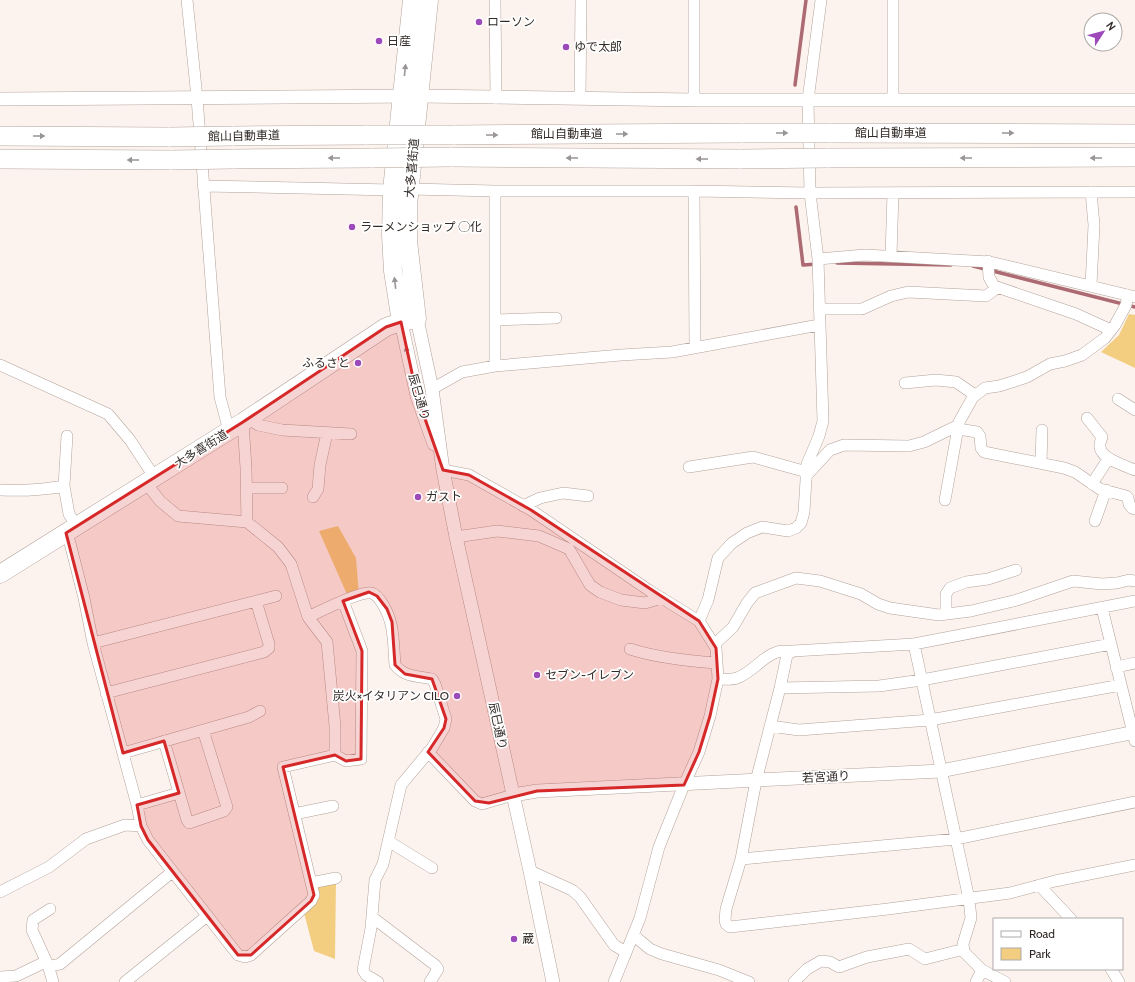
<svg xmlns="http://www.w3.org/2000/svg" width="1135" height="982" viewBox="0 0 1135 982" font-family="Cabin,'Noto Sans JP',sans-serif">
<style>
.green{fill:#f3ce80}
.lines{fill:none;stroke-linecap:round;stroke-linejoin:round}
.stream{stroke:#ac6a72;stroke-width:3.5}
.minor-casing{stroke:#b2a29a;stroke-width:12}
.tertiary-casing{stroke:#b2a29a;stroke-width:14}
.trunk-casing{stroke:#b2a29a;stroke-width:19}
.motorway-casing{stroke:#b2a29a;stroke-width:20}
.minor{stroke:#fff;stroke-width:11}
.tertiary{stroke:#fff;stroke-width:13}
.trunk{stroke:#fff;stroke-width:18}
.motorway{stroke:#fff;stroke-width:19}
.motorway-bridge-casing{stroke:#b2a29a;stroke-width:20;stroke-linecap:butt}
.motorway-bridge{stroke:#fff;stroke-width:19}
.oneway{fill:#989594}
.marked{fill:#d62828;fill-opacity:0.2;stroke:#d62828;stroke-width:3;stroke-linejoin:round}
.poi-dot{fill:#9c4aba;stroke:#fff;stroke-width:1.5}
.labels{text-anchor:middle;stroke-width:3.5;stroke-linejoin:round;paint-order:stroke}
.poi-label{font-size:12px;fill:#322b28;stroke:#fff;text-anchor:start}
.street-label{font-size:12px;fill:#322b28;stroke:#fff}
</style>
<rect width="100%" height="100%" fill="#fdf3ee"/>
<path class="green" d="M1129,314l6,1v53l-34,-16 18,-17z
M338,526l18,32 3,37 -10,4 -30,-68z
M336,878l-1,81 -21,-8 -11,-42 8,-8v-18z"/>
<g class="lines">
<path class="stream" d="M795,85l11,-85
M796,207l7,58 14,-1
M837,263l114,2
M973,266l162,41"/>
<g class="minor-casing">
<path id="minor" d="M187,0l10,98 23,299 9,34
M495,0l1,98
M893,0v100
M580,98l1,-98
M694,100v-100
M203,186l189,4
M410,189l85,2h199l116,2 325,-1
M495,191v175
M694,191l1,156
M1091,192l3,33 -3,61
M891,256l2,-63
M818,259l47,-4 125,7 145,35
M988,261l1,16 5,9 82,28 35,16
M819,309h43l29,-13 17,-4 78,4 11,-8
M496,320l60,-2
M0,365l108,49 22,26 25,38
M905,383l31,-3 20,2 19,13
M432,389l30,-17 33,-6 126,-11 51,-3 147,-27
M1118,399l17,11
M1087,418l15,19c-1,3 -3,8 -2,10 1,12 26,19 35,23
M249,419l9,6 24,5 69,4
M958,429l19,3 3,4 1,12 3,4 80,16 11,4 25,17 26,7 2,2 1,6 3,4 3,1
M67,436l-3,50 5,28 8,13
M1041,463l1,-33
M689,467l64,-10 54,15
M443,470l26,5 62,35 119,81 49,30 17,27 2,31 -8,37 -11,36 -15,33 -25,62 -19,71 -26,64
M807,475l23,-25 14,-5 65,1 15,-4 35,-17
M146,483l14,18 18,15 69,6
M1092,484l16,-25
M247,488h35
M0,490c22,1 43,0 64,-4
M313,497l5,-8 2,-24 7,-32
M945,500l14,-78 14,-25 12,-9 14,-2 13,-4 15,-5 23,-13 15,-3 17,-6 23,-17 10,-13 11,-20 2,-10
M523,506l17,-8 23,-5 25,3
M1095,521l11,-31
M66,533l4,10 14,55 9,45 44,162 4,21 7,14 90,115 7,2 6,-2 60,-54 3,-6 -31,-128 52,-12v-29l-8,-84 -19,-25 -17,-53 -13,-17 -31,-25 -1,-54 -3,-46
M456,537l41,-6 42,5 30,13 21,36 10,7 21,8 24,3 17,-5
M1135,601l-221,43 -121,7 -6,4 -7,33 -24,93 -15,78 -15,50 -1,11 1,4 4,3 158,-18 122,-16 45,-12 80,-16
M1102,608l33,133
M946,614v-20l4,-6 16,-6 22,-3 28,-9
M308,617c13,-6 48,-24 60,-24 5,-1 9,3 12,7 15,21 13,41 15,65 9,12 23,11 37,14l3,5 11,35 -2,9 -12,20 -31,37 -18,79 -8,16 -4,48 -8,42 3,5 12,7
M699,621l9,-21 10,-42 14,-15 15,-10 15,-6 26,4 8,-3 5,-5 3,-11 3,-48 12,-28 4,-15 -5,-162 -8,-66 -2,-93 13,-100
M93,643l183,-47
M914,644l55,255 2,19 -8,26 1,8 18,18 23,12
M714,645l19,-18 14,-24 8,-10 41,-15 24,3 41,13 17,10 12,4 49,7 32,-4 46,-11 56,-19 29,3 15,-1 12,-3 6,1
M630,649c28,9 57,12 87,14
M1116,667l19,-4
M718,679c6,0 13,1 19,-1 20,-7 31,-32 54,-26
M780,688l99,-2 43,-6 189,-36
M106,693l158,-41 5,-4v-4l-13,-43
M770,726l29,4 131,-10 191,-35
M164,741l23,79 2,3 35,-12 3,-4 -24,-77
M428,752l47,49 7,3 31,-9
M123,753l126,-36 11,-6
M335,755l11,6 15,-2 1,-108 -19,-50
M137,805l42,-12
M294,814l39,-8
M388,841l44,27
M741,859l215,-20 179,-37
M530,871l42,19 8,7 34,48 12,7
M311,883l25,-5
M1039,885l32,34
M0,892l49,-25 37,-28 39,-14 16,1
M50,909l-17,11 -1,10 16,35 5,17
M372,917l63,48 3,4 -8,13
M633,935l17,14 12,5 57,16 30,12
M1111,969l8,13
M0,977l16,-1 27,-13 8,3 9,-2 112,-92
M125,982l82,-66
M794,982l13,-13 14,-8 9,1 9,5 28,-10 42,-8 16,10 39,-10
M976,982l6,-12"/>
</g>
<g class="tertiary-casing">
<path id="tertiary" d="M0,99l419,-3 275,4h441
M417,319l15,70 11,81 13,67 74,334 23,111
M401,322l16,74 17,48
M513,795l24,-4 404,-20 194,-39"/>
</g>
<g class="trunk-casing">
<path id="trunk" d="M401,322l-8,-51 -2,-36 1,-45 20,-190
M0,574l243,-152 143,-95 15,-5 16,-3 -9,-78v-36l21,-205"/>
</g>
<g class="motorway-casing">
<path id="motorway" d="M829,133l306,1
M453,135l290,-2
M0,136l170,1
M232,136l135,-1
M451,157l290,2
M827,158l308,-1
M0,159l172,1
M233,159l140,-1"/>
</g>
<use href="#minor" class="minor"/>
<use href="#tertiary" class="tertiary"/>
<use href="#trunk" class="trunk"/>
<use href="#motorway" class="motorway"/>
<g class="motorway-bridge-casing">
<path id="motorway-bridge" d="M743,133h86
M367,135h86
M170,137l62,-1
M373,158l78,-1
M741,159l86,-1
M172,160l61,-1"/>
</g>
<use href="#motorway-bridge" class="motorway-bridge"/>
</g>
<defs><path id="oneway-solid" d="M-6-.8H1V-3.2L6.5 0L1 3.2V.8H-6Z"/></defs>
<g class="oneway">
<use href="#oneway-solid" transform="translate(405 70) rotate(-84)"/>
<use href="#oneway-solid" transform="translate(782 133)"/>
<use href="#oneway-solid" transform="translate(1008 133)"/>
<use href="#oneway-solid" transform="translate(622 134)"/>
<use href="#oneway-solid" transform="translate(492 135)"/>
<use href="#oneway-solid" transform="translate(39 136)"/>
<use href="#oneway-solid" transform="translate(334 158) rotate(180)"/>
<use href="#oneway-solid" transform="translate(572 158) rotate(-180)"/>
<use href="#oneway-solid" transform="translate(966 158) rotate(180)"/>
<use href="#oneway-solid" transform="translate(1096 158) rotate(180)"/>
<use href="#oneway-solid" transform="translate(702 159) rotate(-180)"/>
<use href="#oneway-solid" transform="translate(133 160) rotate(-180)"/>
<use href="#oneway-solid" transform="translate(395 283) rotate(-97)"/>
<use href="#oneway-solid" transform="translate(407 352) rotate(-102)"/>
</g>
<path class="marked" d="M401,322l16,74 26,74 26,5 62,35 168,111 17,27 2,31 -8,37 -11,36 -15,33 -147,6 -48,12 -14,-2 -47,-49 16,-24 2,-9 -14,-40 -27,-5 -10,-9 -3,-43 -5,-13 -10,-13 -8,-4 -26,9 19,50 -1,108 -15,2 -11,-6 -52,12 31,128 -3,6 -60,54h-13l-90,-115 -7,-14 -4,-21 42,-12 -15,-52 -41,12 -57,-220 177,-111 143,-95z"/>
<g class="poi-dot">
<circle cx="479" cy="22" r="4"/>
<circle cx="379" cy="41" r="4"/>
<circle cx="566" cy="47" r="4"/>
<circle cx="352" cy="227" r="4"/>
<circle cx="358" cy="363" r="4"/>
<circle cx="418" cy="497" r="4"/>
<circle cx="537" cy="675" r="4"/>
<circle cx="457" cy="696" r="4"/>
<circle cx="514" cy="939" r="4"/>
</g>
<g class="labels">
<g class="poi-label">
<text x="487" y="26">ローソン</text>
<text x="387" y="45">日産</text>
<text x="574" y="51">ゆで太郎</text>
<text x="360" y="231">ラーメンショップ ◯化</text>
<text x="350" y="367" text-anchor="end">ふるさと</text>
<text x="426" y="501">ガスト</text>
<text x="545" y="679">セブン-イレブン</text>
<text x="449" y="700" text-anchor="end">炭火×イタリアン CILO</text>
<text x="522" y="943">蔵</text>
</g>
<g class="street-label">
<text x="891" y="137">館山自動車道</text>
<text x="567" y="138">館山自動車道</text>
<text transform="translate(244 136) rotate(-1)" y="4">館山自動車道</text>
<text transform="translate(412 168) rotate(-85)" y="4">大多喜街道</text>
<text transform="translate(419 397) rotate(74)" y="4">辰巳通り</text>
<text transform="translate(201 449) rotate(-32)" y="4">大多喜街道</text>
<text transform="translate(498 726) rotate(78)" y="4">辰巳通り</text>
<text transform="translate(826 777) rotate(-3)" y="4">若宮通り</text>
</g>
</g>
<rect x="993" y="918" width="130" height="52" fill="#ffffff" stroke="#adaaa9"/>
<rect x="1001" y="931" width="20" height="6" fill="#ffffff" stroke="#adaaa9"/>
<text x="1029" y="938" font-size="12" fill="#322b28">Road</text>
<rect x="1001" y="948" width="20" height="12" fill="#f3ce80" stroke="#adaaa9"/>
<text x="1029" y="958" font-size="12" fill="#322b28">Park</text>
<g transform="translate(1103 32) rotate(54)"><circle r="19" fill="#ffffff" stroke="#adaaa9"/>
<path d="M0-3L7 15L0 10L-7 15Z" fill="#9c4aba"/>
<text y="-6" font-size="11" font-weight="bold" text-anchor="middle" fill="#322b28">N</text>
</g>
</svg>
